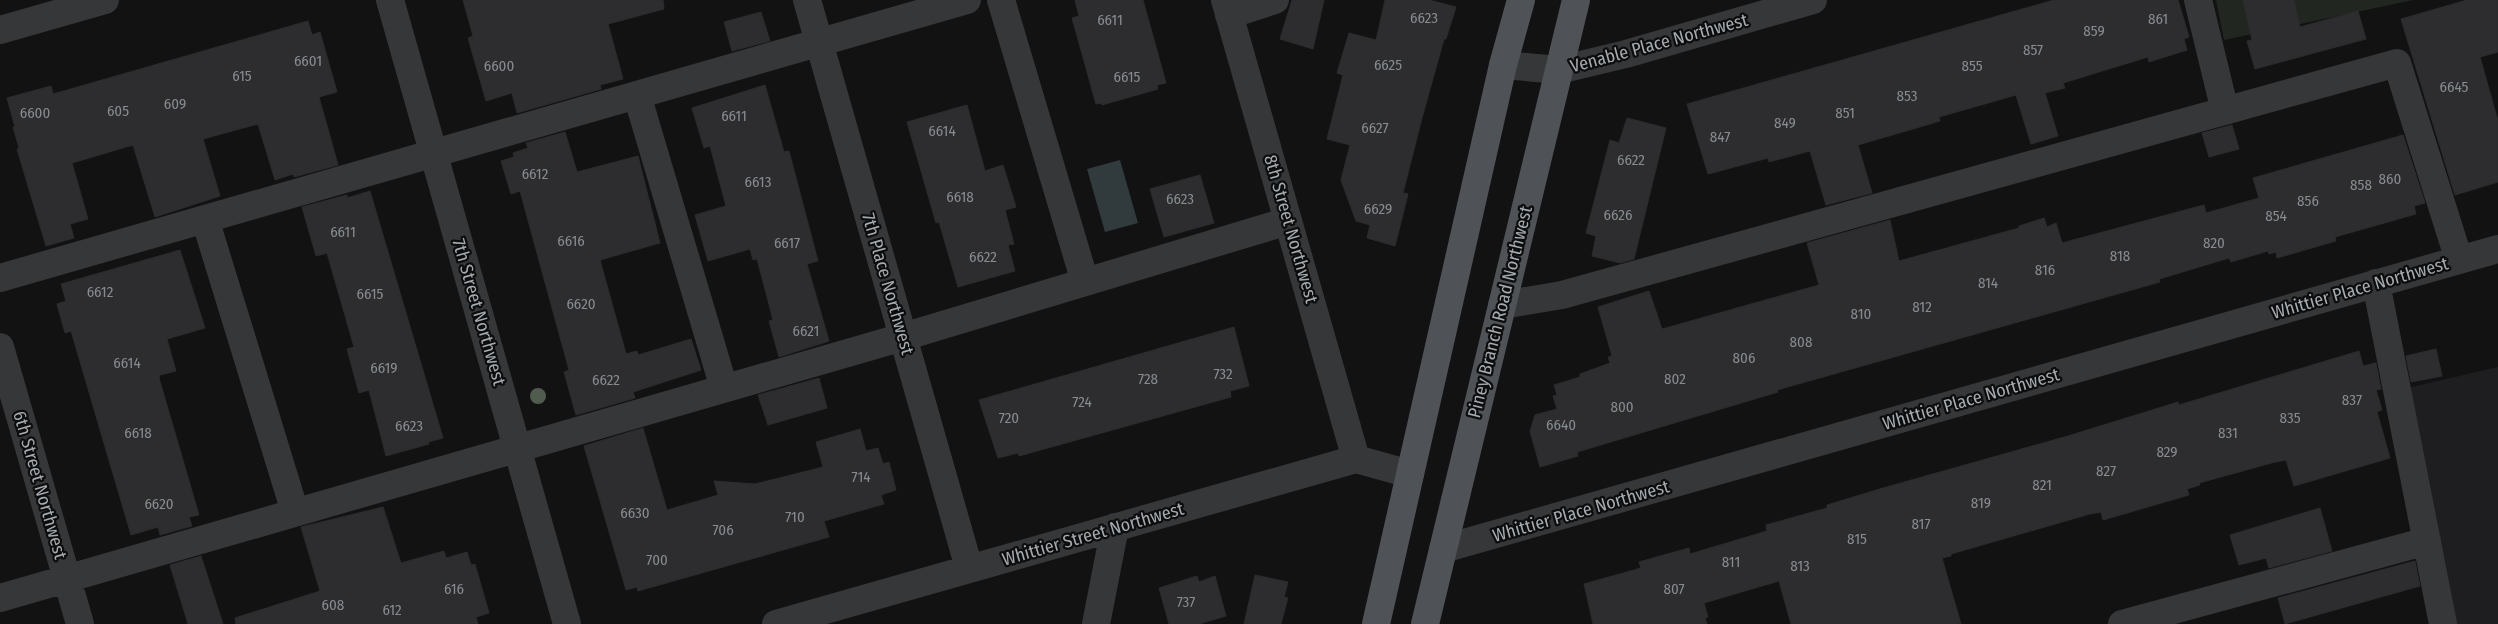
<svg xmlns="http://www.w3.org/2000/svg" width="2498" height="624" viewBox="0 0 2498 624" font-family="'Fira Sans Condensed',sans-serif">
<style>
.built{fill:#1e1e20}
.green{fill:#212720}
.water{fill:#313b3e}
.building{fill:#2d2d2f;stroke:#2c2c2e}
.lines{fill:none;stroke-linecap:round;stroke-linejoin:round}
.minor{stroke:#353739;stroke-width:28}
.major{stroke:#4f5256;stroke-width:28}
.tree{fill:#505d4e}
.labels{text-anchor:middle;stroke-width:4.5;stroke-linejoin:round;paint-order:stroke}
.number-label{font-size:15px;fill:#878c90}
.street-label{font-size:18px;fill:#a5acb1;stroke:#0d0d0e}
</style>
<rect width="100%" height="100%" fill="#121213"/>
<path class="built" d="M2498,367v257h-62l-46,-232z"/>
<path class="green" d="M2216,0h197l-189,40z"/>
<path class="water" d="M1120,160l18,63 -33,9 -18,-63z"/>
<path class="building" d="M463,0h200l1,9 -56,15 15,55 -23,6 1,4 -84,24 -5,-20 -26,8 -18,-63 5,-2z
M1075,0h68l23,83 -9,2 1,4 -56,16v-2l-6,1 -24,-86 7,-2z
M1292,0h32l-11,49 -33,-10z
M1385,0h44l27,7 -10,32h-2l-22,79 -19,75 5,1 -13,52 -28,-8 3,-13 -14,-4 -15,-41 9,-35 -23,-6 16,-64 -6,-2 12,-40 27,7z
M2054,0h124l11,37 -5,2 3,11 -38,12 -1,-5 -85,26 2,5 -20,5 13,43 -27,8 -15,-49 -77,22 1,4 -82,24 14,48 -46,12 -16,-54 -41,11 -1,-4 -60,16 -21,-70z
M2243,0h51l6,27 58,-16 8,28 -111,30 -8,-28 5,-1z
M2467,0h31v52l-18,5 18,64v61l-43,13 -54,-176z
M761,12l9,29 -38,10 -8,-29z
M308,21l4,14 8,-3 17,60 -18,5 19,68 -44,12 -1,-3 -18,6 -17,-56 -55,15 17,57 -65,21 -22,-72 -61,18 16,56 -18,5 4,14 -28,8 -29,-97 2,-1 -6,-21h2l-8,-29 44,-12 2,8z
M765,85l19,67 5,-1 29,110 -11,3 22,77 -50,16 -10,-36 4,-1 -16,-61 -4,1 -3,-11 -42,12 -13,-46 31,-9 -16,-60 -6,2 -12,-40z
M967,105l18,66 18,-6 13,42 -11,3 9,34 -6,1 7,26 -57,16 -19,-65 -3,1 -29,-101z
M1627,118l39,10 -32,131 -14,4 -28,-7 4,-20 -10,-3 24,-93 9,3z
M2232,125l7,24 -30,8 -7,-24z
M565,132l12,40 61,-16 22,87 -60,17 26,94 11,-3 1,4 53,-16 10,31 -68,22 2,6 -59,17 -12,-43 5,-2 -49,-179 -9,3 -10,-33 13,-4 -1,-4 15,-5 -2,-5z
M2403,135l22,68 -11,3 2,8 -81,23 1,4 -59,17 -1,-6 -7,2 -1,-3 -37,11 -2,-4 -70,21 1,3 -383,108 1,2 -201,60 1,4 -38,11 -10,-36 5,-16 22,-6 -4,-13 4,-1 -3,-10 26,-8v-3l30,-11 -2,-6 4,-1 -14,-49 51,-16 13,38 157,-44 -12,-42 83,-23 9,41 120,-33v-2l25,-8 3,9 9,-4 6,20 142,-38 2,8 53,-15 -6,-20z
M1200,175l14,48 -50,14 -14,-48z
M370,191l73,247 -15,4 1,2 -43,12 -17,-66 -10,3 -12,-44 7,-2 -27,-94 -11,3 -14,-49 45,-12v3z
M180,250l25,78 -38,11 9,32 -16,4 -1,3 40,137 -10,2 3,9 -32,9 -2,-8 -27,8 -60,-204 -6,2 -8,-29 9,-3 -5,-17z
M1234,327l15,59 -19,5 1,6 -212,59 -1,-3 -20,5 -19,-58z
M2436,349l6,27 -31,6 -5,-26z
M2359,351l4,15 13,-3 5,26 -5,1 6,20 -5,2 13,46 -96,28 -8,-26 -11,2 -76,21 1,2 -13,4 2,6 -86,25 -2,-8 -11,2 -139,40v2l-9,2 19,66h-170l-12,-43 -75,22 4,14 -3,1 2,6h-114l-9,-40 57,-16 -2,-6 50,-14 1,6 77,-23 -1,-6 61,-17v-3l56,-17 185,-52 110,-34 1,3z
M819,378l8,30 -59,17 -10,-30z
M643,428l24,82 51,-15 -4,-14 41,3 68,-17 -7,-25 44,-13 6,22 12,-3 5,16 6,-2 7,28 -15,5 3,9 -60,17 5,16 -191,54 -1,-4 -11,3 -42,-144z
M383,507l18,56 43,-12 2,7 21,-6 4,13 4,-1 14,49 -13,4 2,7h-242l-1,-6 85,-27 -19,-64z
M2320,508l12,43 -63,17 -3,-10 -27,7 -9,-30z
M201,556l22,68h-35l-18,-59z
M2415,561l5,25 -135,38 -7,-26z
M1255,575l33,7 -4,15 4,1 -7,26h-37z
M1197,576l2,6 16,-6 11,40 -27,8h-30l-10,-36z"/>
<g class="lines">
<path class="minor" d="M390,0l177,624
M807,0l162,568
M1001,0l84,282
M1225,0l131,459
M2198,0l27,111
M1229,15l46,-15
M0,30l105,-30
M1503,65l56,5 67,-16 187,-54
M637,95l87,293
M205,219l90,293
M0,278l967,-278
M2376,283l67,341
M1502,305l60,-10 835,-232 62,197
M0,347l80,277
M1443,549l1055,-300
M0,598l903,-261 385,-116
M776,624l580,-165 54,15
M1096,624l19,-97
M2122,624l305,-83"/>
<path class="major" d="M1376,624l127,-559 18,-65
M1425,624l151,-624"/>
</g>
<circle class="tree" cx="538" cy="396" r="8"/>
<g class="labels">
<g class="number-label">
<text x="1424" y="23">6623</text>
<text x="2158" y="24">861</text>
<text x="1110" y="25">6611</text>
<text x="2094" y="36">859</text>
<text x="2033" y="55">857</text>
<text x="308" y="66">6601</text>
<text x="1388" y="70">6625</text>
<text x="499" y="71">6600</text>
<text x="1972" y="71">855</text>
<text x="242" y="81">615</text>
<text x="1127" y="82">6615</text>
<text x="2454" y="92">6645</text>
<text x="1907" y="101">853</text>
<text x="175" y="109">609</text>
<text x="118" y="116">605</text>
<text x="35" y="118">6600</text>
<text x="1845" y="118">851</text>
<text x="734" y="121">6611</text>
<text x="1785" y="128">849</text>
<text x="1375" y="133">6627</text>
<text x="942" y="136">6614</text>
<text x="1720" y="142">847</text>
<text x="1631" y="165">6622</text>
<text x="535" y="179">6612</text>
<text x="2390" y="184">860</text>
<text x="758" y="187">6613</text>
<text x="2361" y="190">858</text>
<text x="960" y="202">6618</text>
<text x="1180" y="204">6623</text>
<text x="2308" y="206">856</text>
<text x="1378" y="214">6629</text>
<text x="1618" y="220">6626</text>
<text x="2276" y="221">854</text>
<text x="343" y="237">6611</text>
<text x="571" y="246">6616</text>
<text x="787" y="248">6617</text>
<text x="2214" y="248">820</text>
<text x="2120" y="261">818</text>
<text x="983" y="262">6622</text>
<text x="2045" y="275">816</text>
<text x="1988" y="288">814</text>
<text x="100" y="297">6612</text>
<text x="370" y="299">6615</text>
<text x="581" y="309">6620</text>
<text x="1922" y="312">812</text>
<text x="1861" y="319">810</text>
<text x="806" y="336">6621</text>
<text x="1801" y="347">808</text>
<text x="1744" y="363">806</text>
<text x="127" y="368">6614</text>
<text x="384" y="373">6619</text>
<text x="1223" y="379">732</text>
<text x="1148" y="384">728</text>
<text x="1675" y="384">802</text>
<text x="606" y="385">6622</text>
<text x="2352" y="405">837</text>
<text x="1082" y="407">724</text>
<text x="1622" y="412">800</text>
<text x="1009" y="423">720</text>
<text x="2290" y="423">835</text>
<text x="1561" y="430">6640</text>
<text x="409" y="431">6623</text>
<text x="138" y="438">6618</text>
<text x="2228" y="438">831</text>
<text x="2167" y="457">829</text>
<text x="2106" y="476">827</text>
<text x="861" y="482">714</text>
<text x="2042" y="490">821</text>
<text x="1981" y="508">819</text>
<text x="159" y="509">6620</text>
<text x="635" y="518">6630</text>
<text x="795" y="522">710</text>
<text x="1921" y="529">817</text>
<text x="723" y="535">706</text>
<text x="1857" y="544">815</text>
<text x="657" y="565">700</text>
<text x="1731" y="567">811</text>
<text x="1800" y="571">813</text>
<text x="454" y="594">616</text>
<text x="1674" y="594">807</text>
<text x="1186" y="607">737</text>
<text x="333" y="610">608</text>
<text x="392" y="615">612</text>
</g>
<g class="street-label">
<text transform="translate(1659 43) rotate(-15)" y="6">Venable Place Northwest</text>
<text transform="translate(1291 229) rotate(74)" y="6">8th Street Northwest</text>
<text transform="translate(888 284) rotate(74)" y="6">7th Place Northwest</text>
<text transform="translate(2360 288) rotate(-16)" y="6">Whittier Place Northwest</text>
<text transform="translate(479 312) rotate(74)" y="6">7th Street Northwest</text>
<text transform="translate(1500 312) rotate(-76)" y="6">Piney Branch Road Northwest</text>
<text transform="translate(1971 399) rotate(-16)" y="6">Whittier Place Northwest</text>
<text transform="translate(40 485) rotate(74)" y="6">6th Street Northwest</text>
<text transform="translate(1581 511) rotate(-16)" y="6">Whittier Place Northwest</text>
<text transform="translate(1093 534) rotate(-16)" y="6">Whittier Street Northwest</text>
</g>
</g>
</svg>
